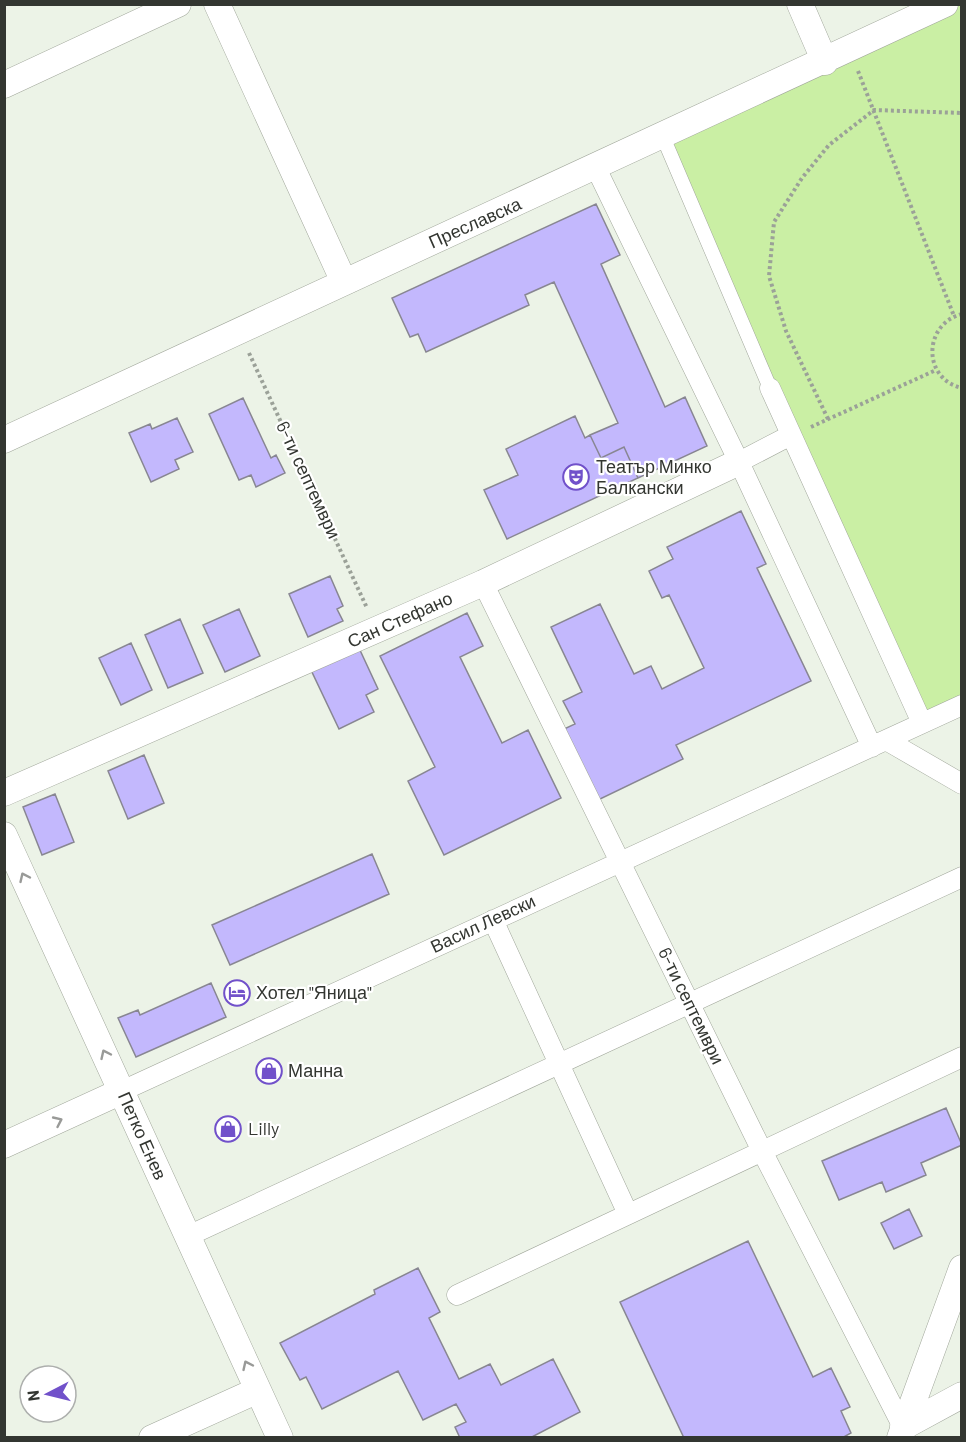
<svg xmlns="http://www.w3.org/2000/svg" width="966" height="1442" viewBox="0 0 966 1442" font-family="Barlow,sans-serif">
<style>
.green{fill:#caefa4}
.building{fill:#c3b8fd;stroke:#888692;stroke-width:1.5}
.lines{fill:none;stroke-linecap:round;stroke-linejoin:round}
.service-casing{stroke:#a1a79b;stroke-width:15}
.pedestrian-casing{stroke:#a1a79b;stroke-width:21}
.minor-casing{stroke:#a1a79b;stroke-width:27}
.path{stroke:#9ba198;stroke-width:4;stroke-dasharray:3 3;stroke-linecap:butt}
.service{stroke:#fff;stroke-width:14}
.pedestrian{stroke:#fff;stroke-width:20}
.minor{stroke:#fff;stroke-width:26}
.oneway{stroke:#999a98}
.labels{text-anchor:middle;stroke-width:4.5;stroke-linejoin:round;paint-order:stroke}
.street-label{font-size:18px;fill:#333631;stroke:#fff}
.poi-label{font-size:18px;fill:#333631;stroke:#fff;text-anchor:start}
</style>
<rect width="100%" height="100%" fill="#ecf3e7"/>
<path class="green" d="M945,5h16v700l-39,18 -259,-586z"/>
<path class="building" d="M596,204l24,51 -19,9 64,143 20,-10 22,49 -69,32 -14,-31 -23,11 -11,-23 28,-12 -64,-141 -29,13 4,10 -103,47 -8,-18 -8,3 -18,-39z
M243,398l28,60 5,-3 9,18 -29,14 -5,-12 -12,5 -30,-66z
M575,416l10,22 5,-3 11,23 23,-11 14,31 -131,61 -23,-49 34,-15 -12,-26z
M177,418l16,34 -18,8 4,9 -28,13 -22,-49 21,-9 2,5z
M741,511l25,53 -9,4 54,113 -135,64 7,14 -85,41 -34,-71 11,-5 -12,-23 19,-9 -31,-65 49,-23 34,70 17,-8 11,23 42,-21 -35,-73 -7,3 -13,-27 24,-12 -6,-12z
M330,576l13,30 -6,3 6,12 -35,16 -19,-43z
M239,609l21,47 -35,16 -22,-47z
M467,613l16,33 -23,11 42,86 26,-13 33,68 -117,57 -36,-74 27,-14 -55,-111z
M180,619l23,54 -35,15 -23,-53z
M131,643l21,47 -31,15 -22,-47z
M359,648l19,41 -12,6 8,17 -35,17 -28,-59z
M144,755l20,48 -36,16 -20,-48z
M55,794l19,48 -32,13 -19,-48z
M372,854l17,40 -159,71 -18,-40z
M211,983l15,34 -90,40 -18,-39 20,-8 2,5z
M946,1108l16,37 -41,18 5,12 -40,17 -4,-10 -43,18 -17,-39z
M909,1209l13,27 -28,13 -13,-26z
M748,1241l65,136 18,-9 19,39 -9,4 10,22 -9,5h-158l-64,-136z
M418,1268l22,44 -11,6 30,61 31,-15 11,21 52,-26 27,53 -50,26h-70l-5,-11 11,-5 -10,-18 -33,16 -25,-49 -76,38 -16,-32 -6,3 -20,-37 95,-49 -1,-4z"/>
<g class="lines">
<g class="service-casing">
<path id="service" d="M663,137l107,251"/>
</g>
<g class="pedestrian-casing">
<path id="pedestrian" d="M596,168l143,294 133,285
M770,388l152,335
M739,462l52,-27
M483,583l279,568 141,276
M886,740l76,44
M493,920l135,294
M122,1091l840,-386
M188,1236l774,-359
M457,1295l505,-238"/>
</g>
<g class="minor-casing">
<path id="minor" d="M217,4l127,278
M800,4l25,58
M4,85l174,-81
M4,440l941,-436
M4,793l479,-210 256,-121
M4,835l276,603
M4,1145l118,-54
M903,1427l59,-32
M152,1438l106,-48
M900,1438l62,-170"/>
</g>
<path class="path" d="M858,71l96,245
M962,314c-39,10 -40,65 0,74
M249,353l118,255
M828,419l-42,-88 -17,-55 5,-54 28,-44 27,-33 45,-35 88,3
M811,427l125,-57"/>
<use href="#service" class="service"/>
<use href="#pedestrian" class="pedestrian"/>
<use href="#minor" class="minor"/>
</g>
<defs><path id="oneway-chevron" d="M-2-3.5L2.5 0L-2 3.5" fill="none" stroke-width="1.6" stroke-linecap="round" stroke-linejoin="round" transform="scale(1.5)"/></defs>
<g class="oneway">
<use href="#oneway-chevron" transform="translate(24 877) rotate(-115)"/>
<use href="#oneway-chevron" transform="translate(105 1054) rotate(-115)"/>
<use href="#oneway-chevron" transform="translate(58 1121) rotate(-25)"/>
<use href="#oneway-chevron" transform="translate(247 1365) rotate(-115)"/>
</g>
<defs>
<g id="theatre-ring" transform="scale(1.35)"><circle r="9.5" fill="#fff" stroke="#7151ca" stroke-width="1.5"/><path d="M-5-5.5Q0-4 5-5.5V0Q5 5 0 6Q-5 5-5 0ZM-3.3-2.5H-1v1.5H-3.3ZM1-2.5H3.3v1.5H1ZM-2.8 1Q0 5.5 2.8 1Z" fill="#7151ca"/></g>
<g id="hotel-ring" transform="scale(1.35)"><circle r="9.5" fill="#fff" stroke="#7151ca" stroke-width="1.5"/><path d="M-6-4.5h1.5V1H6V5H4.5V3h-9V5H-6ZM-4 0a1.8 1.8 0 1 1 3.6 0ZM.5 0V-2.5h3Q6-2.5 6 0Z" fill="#7151ca"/></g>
<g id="shop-ring" transform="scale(1.35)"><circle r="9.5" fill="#fff" stroke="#7151ca" stroke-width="1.5"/><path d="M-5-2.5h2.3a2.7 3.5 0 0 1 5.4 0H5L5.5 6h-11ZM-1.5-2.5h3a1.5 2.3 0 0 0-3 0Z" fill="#7151ca"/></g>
</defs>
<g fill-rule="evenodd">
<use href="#theatre-ring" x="576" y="477"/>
<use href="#hotel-ring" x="237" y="993"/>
<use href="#shop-ring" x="269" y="1071"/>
<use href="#shop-ring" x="228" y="1129"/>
</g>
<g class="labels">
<g class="street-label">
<text transform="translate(475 223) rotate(-24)" y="6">Преславска</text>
<text transform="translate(308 480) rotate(65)" y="6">6-ти септември</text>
<text transform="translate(400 620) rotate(-24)" y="6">Сан Стефано</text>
<text transform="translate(483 924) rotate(-25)" y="6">Васил Левски</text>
<text transform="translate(691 1006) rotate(64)" y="6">6-ти септември</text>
<text transform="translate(142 1136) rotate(66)" y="6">Петко Енев</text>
</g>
<g class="poi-label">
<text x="596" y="473">Театър Минко<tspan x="596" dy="21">Балкански</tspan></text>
<text x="256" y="999">Хотел "Яница"</text>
<text x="288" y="1077">Манна</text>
<text x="248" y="1135">Lilly</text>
</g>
</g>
<rect width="966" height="1442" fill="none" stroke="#333631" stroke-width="12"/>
<g transform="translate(48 1394) rotate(263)"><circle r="28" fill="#ffffff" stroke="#adafad" stroke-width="1.5"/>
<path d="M0-4.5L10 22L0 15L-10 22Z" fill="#7151ca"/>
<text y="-9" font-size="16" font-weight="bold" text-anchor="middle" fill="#333631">N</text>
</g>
</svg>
